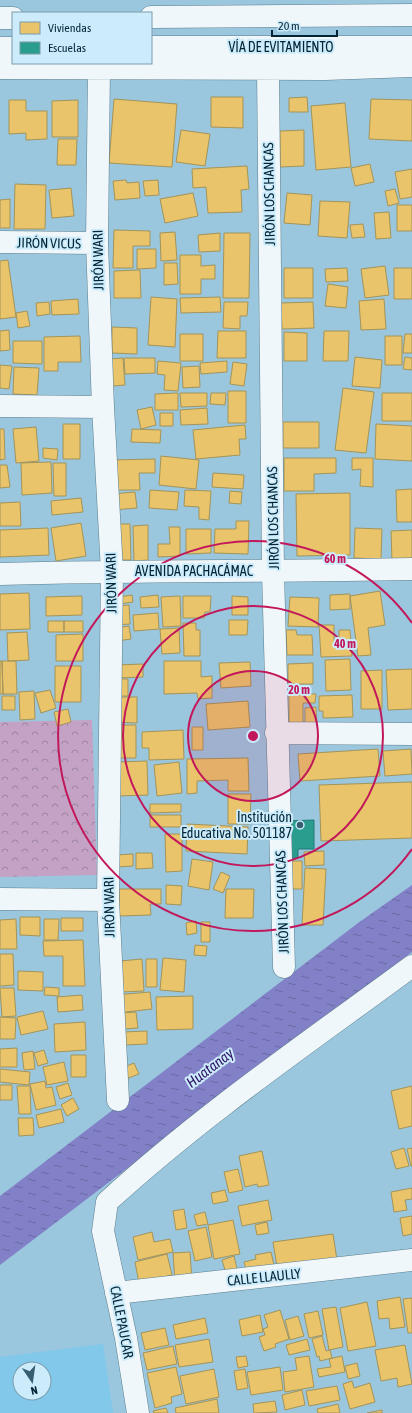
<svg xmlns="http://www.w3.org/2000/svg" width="412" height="1413" viewBox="0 0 412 1413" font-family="'Asap Condensed',sans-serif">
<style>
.built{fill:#81c8eb;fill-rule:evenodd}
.park{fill:url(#park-crowns)}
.water{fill:url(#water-ripples)}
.homes{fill:#e9c46a;stroke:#a3945a}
.schools{fill:#2a9d8f;stroke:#1e7974}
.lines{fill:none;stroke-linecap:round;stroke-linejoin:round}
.minor-casing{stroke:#5b7d8d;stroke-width:23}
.trunk-casing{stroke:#5b7d8d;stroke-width:23}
.minor{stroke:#f0f7fa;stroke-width:22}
.trunk{stroke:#f0f7fa;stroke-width:22}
.ring{fill:none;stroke:#c2185b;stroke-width:2}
.poi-dot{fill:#375e70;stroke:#ccebfb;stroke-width:1.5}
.labels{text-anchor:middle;stroke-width:4;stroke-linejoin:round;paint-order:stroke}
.street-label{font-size:14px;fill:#012535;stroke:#ccebfb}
.poi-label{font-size:14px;fill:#012535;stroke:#ccebfb;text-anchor:end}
.water-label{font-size:15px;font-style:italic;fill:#2e1064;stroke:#ccebfb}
.centre{fill:#c2185b;stroke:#ccebfb;stroke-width:2}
.ring-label{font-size:12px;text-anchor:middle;font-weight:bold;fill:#c2185b;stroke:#ccebfb;stroke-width:4;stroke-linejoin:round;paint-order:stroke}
</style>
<defs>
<pattern id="park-crowns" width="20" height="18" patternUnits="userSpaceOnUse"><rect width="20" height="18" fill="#c4a2c6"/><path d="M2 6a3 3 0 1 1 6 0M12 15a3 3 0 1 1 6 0" fill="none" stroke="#9d84a2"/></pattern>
<pattern id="water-ripples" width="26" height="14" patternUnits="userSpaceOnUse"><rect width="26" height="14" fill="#8281c8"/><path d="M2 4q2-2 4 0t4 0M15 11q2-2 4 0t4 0" fill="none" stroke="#6869a3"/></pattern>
</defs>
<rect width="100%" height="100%" fill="#9ac7de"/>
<path class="built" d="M103,1344l10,69h-113v-56zM20,1369h24v24h-24z"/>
<path class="park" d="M92,720l5,155 -97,2v-155z"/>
<path class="water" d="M412,885v67l-412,313v-69l358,-273z"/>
<path class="homes" d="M211,97h32v31l-32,-1z
M307,97l1,15h-19v-14z
M114,99l63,5 -5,63 -63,-4z
M371,99l41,1v41l-43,-2z
M9,100h17v11h21v28l-21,1v-7l-17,1z
M78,100v37h-26v-36z
M345,103l6,64 -35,3 -5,-64z
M181,130l29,4 -5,32 -29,-4z
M304,130v36l-24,1v-36z
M58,139h19l-1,26h-19z
M370,164l4,18 -19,4 -4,-18z
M247,166l2,23 -8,1 1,22 -34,1 -2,-26 -13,1 -1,-19z
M412,169v28l-12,2 -5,-27z
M126,180l1,3 12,-1 1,16 -25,2 -2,-19z
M158,180l1,15 -14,1 -2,-15z
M15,184l31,1 -1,44h-31z
M71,188l3,28 -22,2 -3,-28z
M395,189l4,14 -11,3 -3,-15z
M193,193l5,23 -33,7 -5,-24z
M287,193l25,2 -2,30 -26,-2z
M10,199v29h-10v-28z
M320,201l30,1 -3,36 -29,-2z
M397,205h15v26h-15z
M389,212l2,26 -15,1 -2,-26z
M363,224l2,13 -13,1 -2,-13z
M114,230l36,1v15h-17v22h-20z
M175,232l2,28 -16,1 -1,-28z
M220,233v18l-21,1 -1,-17z
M224,233h26l-1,65h-26z
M137,249h19v19l-19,1z
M180,255h21v11l14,-1v14h-14v15h-21z
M8,260l8,57 -16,2v-58z
M164,263h13l1,21 -14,1z
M385,266l4,29 -24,3 -4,-29z
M284,268h29v30h-29z
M347,268l1,13 -22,1 -1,-13z
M394,268h18v31h-18z
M140,270l1,28h-27v-27z
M328,284l20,3 -2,21 -21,-2z
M151,297l26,2 -2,48 -27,-2z
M220,297l1,15 -40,1 -1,-15z
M78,299l1,15 -27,1 -1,-14z
M384,299l2,30 -25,1 -2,-29z
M49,302l1,12 -13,2 -1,-13z
M224,302h24l-1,14h-7v13l-17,-1z
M313,302l1,26 -32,1 -1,-26z
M27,311l3,15 -12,2 -2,-15z
M112,327l25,1v26l-25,-1z
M9,330l1,20 -10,1v-20z
M218,331h28v27h-29z
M324,331h25l-1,30h-25z
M284,332l23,1v28h-23z
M180,334h23v27h-23z
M405,334h7v19h-9z
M80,336l1,26h-23v9h-14v-34z
M385,336h17v29h-17z
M13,341h29v23l-29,-1z
M355,357l27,3 -2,28 -28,-2z
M405,357l7,1v12l-9,-1z
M123,358l2,27 -13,1 -3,-27z
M124,358h31v15l-30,1z
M158,361l23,2 -3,28 -14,-1 1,-15 -8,-1z
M227,361v11l-26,2 -1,-11z
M233,362l14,2 -3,22 -14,-2z
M0,365l12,1 -3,23 -9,-1z
M199,366l1,21 -17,1 -1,-21z
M14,367l25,1 -2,27 -24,-1z
M343,388l31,4 -8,61 -31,-3z
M228,391h18v32h-18z
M178,393v17h-23v-16z
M180,393h27v13l-26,1z
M211,393h15l-1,12 -15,-1z
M382,393h30v28h-30z
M152,407l4,18 -15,4 -4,-19z
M207,408l1,16 -27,1 -1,-15z
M160,413h13v13h-13z
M283,422h36v26h-36z
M63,424h17v35h-17z
M376,424l36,2v35l-37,-2z
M245,425l1,14h-7l1,16 -44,4 -3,-29z
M36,427l3,34 -23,2 -3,-34z
M0,429h4l1,30 -5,1z
M132,429l29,1 -1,13 -29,-1z
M43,448l15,1 -1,11 -14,-2z
M161,456l38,4 -3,29 -37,-4z
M284,458h52v15l-22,1v17h-30z
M352,458h21v29l-13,-1 1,-17 -9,1z
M155,459v14h-16l1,17h-29v-30z
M51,462l1,31 -30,2 -1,-32z
M53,463h13v33h-12z
M0,465h7l3,22 -10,1z
M213,473l31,2 -1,14 -31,-2z
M412,489v33h-15l-1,-32z
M150,490l29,2 -2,18 -28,-2z
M185,490l26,1 -2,29 -10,-1v-12l-15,-1z
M230,491l12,1 -1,12 -12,-1z
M135,492l2,16 -24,2 -1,-16z
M350,493v62l-53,1 -1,-62z
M81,498l2,14 -31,3 -1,-14z
M20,502l1,24h-21v-23z
M236,521h13l-1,33 -34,-1 1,-24h21z
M81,523l5,33 -30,5 -5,-33z
M117,524h13l1,36h-14z
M148,525v35l-14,1 -1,-35z
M169,527h11v29l-22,1v-13h12z
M48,528l1,27 -49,2v-27z
M355,528l27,1 -1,30 -27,-1z
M186,529h25v24l-25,1z
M412,530v30l-20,1 -1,-30z
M380,591l5,34 -17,3 3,27 -13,1 -8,-60z
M29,593l1,36 -30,1v-36z
M350,594v15l-20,1v-15z
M132,595l1,7 -14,2 -1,-7z
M158,595l1,12 -18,1 -1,-11z
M82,596v19l-36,1v-19z
M180,596l1,30 -18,1 -2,-30z
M183,596h28l-1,16h-5l-1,6h-21z
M232,596l16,1v18h-16z
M290,597l29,1 -1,29 -30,-1z
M129,605l1,19 -14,1 -1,-19z
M158,613l1,16 -25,2 -1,-16z
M229,620h19l-1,15h-18z
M48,621h16v11h-16z
M64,621h19v11h-19z
M183,623h13v7h4v26h-16z
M319,625h15v16h5v-11h11l2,26 -31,1z
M129,626l2,13 -14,2 -1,-13z
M179,628l1,25 -18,1 -2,-25z
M286,630h10l1,5h15l1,20h-26z
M27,632l2,28 -21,1 -1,-28z
M83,634v27h-27v-26z
M350,659l1,31 -25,1 -1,-31z
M0,661h2l1,33h-3z
M2,661h14l1,33h-14z
M164,661h37v16l11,-1v22l-14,1 -1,-6 -33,1z
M250,662l1,24 -30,2 -2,-25z
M313,663v21h-25v-20z
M143,664v13l-27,1v-13z
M55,666h26v36h-26z
M412,669v40l-24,1 -2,-40z
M382,670v39h-21v-38z
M117,679h11v17h-11z
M50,690l6,18 -15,5 -6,-20z
M34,691l1,28 -15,1 -1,-28z
M289,694h27l-1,9h-12v26h-14z
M352,695l1,22 -30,1v-7h-4v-15z
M2,696h13v14h-13z
M115,697h22v26l-23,-1z
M248,701l2,26 -42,3 -2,-26z
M316,707l1,20 -12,1v-20z
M68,709l3,13 -14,4 -3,-14z
M115,725h21v33h-22z
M192,727h11v23h-11z
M183,730l1,29 -35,1v-12h-7v-16z
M378,749l2,27 -80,5 -2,-27z
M411,749l1,25 -27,2 -2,-25z
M248,758l1,33h-21v-11l-31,1v12l-10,1v-35z
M147,761l1,34 -30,1v-34z
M179,762l3,31 -25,3 -3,-31z
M412,782v56l-91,3 -2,-56z
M228,794h23l-1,30h-22z
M150,804h31v8l-31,1z
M150,815h31v12h-31z
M187,824l61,3 -1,27 -61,-3z
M165,834h17v37l-16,1z
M324,851v14l-19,1 -1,-14z
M136,853h16l1,15 -17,1z
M133,854v12l-16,1 -1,-12z
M192,859l21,3 -4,28 -21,-4z
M288,861h14v28h-14z
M305,868l21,1 -3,56h-21z
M221,872l9,4 -7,17 -10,-4z
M166,885l16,1 -1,19 -15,-1z
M119,889h42v15h-11l1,11 -32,1z
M226,889h28l-1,29h-28z
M20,917h20v19l-20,-1z
M61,918h22v13h-22z
M16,919l1,30h-17v-29z
M44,919h15l-1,21h-14z
M196,921l1,12 -10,2 -1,-12z
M201,922h9v20h-9z
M83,940l2,46h-22v-30h-19l-1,-15z
M195,945l12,1 -1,10 -12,-1z
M0,954h13l1,31 -14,1z
M163,958l23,2 -2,32 -24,-2z
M142,959l2,32 -23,1 -1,-31z
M146,959h11v28h-11z
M18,971l25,1v19l-25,-1z
M45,987l14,1v8l-15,-1z
M0,988h14l2,28 -14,1z
M150,992l2,17 -35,4 -2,-18z
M82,995l1,15 -25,2 -1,-15z
M193,996v33l-36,1 -1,-33z
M43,1011l5,18 -27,6 -4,-18z
M136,1012l2,16 -15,1 -1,-16z
M0,1017l16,1 -1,21h-15z
M85,1022l1,28 -31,2 -1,-28z
M147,1031v13l-24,1v-13z
M17,1048v19h-17v-18z
M44,1050l4,13 -10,3 -4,-13z
M33,1051l2,18 -11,1 -2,-17z
M71,1055h15v22h-15z
M64,1062l4,19 -21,4 -4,-18z
M134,1063l5,11 -13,5 -4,-11z
M0,1069l30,3 -1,13 -29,-3z
M45,1081l1,7 6,-1 4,18 -20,5 -6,-26z
M68,1083l4,12 -12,4 -4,-12z
M0,1085h12v15h-12z
M17,1086h13l1,28h-12z
M412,1086v40l-13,3 -8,-38z
M73,1098l6,11 -12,7 -6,-11z
M61,1109l3,13 -25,6 -3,-13z
M18,1118h15l1,17 -15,1z
M404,1148l5,18 -13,3 -5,-17z
M412,1148v18h-1l-4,-17z
M262,1151l7,34 -11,2 -1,-3 -12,3 -6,-31z
M238,1169l5,21 -14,3 -5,-21z
M412,1188v11l-7,1 2,10 -13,2 -3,-20z
M225,1190l3,11 -15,3 -2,-11z
M268,1200l4,20 -30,6 -4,-20z
M184,1209l3,19 -11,2 -3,-19z
M205,1212l3,12 -11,2 -3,-11z
M412,1216v18l-9,2 -3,-18z
M233,1220l7,34 -26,5 -6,-34z
M267,1222l2,11 -12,2 -2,-10z
M206,1227l6,30 -17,4 -7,-30z
M152,1232l2,10 16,-3 3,13 -35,8 -5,-23z
M333,1234l4,26 -60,7 -4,-25z
M190,1252l2,30 -17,1 -2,-30z
M271,1252l4,18 -27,7 -4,-15 12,-3 -1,-4z
M167,1254l5,21 -33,8 -4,-21z
M234,1256l5,21 -11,3 -6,-20z
M400,1297l5,30 -15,2 -1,-11 -10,1 -2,-18z
M412,1298v35h-4l-5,-34z
M367,1302l9,44 -28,5 -8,-43z
M336,1307l7,40 -14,3 -7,-41z
M280,1310l9,29 -14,5 1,3 -12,4 -5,-14 6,-2 -2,-6 5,-2 -4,-12z
M318,1311l5,24 -14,3 -5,-24z
M260,1315l3,17 -21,4 -3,-16z
M298,1316l6,20 -14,4 -5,-20z
M205,1318l3,15 -32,6 -3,-14z
M165,1328l4,17 -24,5 -4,-17z
M322,1336l4,15 4,-1 2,8 -12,3 -1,-5 -2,1 -5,-18z
M209,1339l4,23 -34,5 -4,-22z
M307,1339l3,11 -21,5 -3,-10z
M405,1345l7,39 -14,3 -1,-9 -16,3 -6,-31z
M173,1346l4,18 -30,6 -4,-17z
M246,1356l2,10 -10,2 -2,-11z
M309,1356l5,31 -29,5 -2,-20 14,-2 -2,-12z
M342,1356l3,16 -26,5 -2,-8 14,-2 -2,-8z
M357,1363l3,13 -12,3 -3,-13z
M176,1367l6,27 -11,3 1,6 -17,5 -8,-35z
M280,1367l3,23 -32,5 -4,-23z
M214,1369l5,28 -33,7 -6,-28z
M245,1369l3,19 -11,2 -3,-19z
M352,1381l2,7 16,-5 5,19 -25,7 -7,-25z
M337,1386l3,14 -31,6 -3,-15z
M302,1390l3,15 -20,5 -3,-15z
M217,1399l2,14h-43l-1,-5z
M275,1401l2,11 -23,1 -1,-9z
M338,1404l2,9h-22l-1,-4z
M166,1408l2,5h-14l-1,-2z
M382,1410v3h-15z"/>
<path class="schools" d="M314,820v29h-16v9h-11l-2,-37z"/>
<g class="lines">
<g class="minor-casing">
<path id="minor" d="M99,67l-2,176 6,164 9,164 -4,329 10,200
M0,68l325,1 87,-3
M268,69l5,503 11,395
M0,242l97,1
M0,406l103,1
M0,574c137,-4 275,-2 412,-5
M276,733l136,1
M0,899l108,1
M116,1293l296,-33
M138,1413l-12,-75 -23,-107 4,-29c95,-87 202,-160 305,-236"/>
</g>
<g class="trunk-casing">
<path id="trunk" d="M151,17l261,-2
M0,18h13
M151,47h261
M0,48h13"/>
</g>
<use href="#minor" class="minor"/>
<use href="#trunk" class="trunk"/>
</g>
<circle cx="253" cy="736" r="65" fill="#c2185b" fill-opacity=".12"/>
<g class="ring">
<circle cx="253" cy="736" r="65"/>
<circle cx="253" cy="736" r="130"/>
<path d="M412 849A195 195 0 1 1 412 623"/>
</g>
<circle class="poi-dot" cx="300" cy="825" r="4"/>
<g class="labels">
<g class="street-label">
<text x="281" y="52">VÍA DE EVITAMIENTO</text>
<text transform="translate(269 194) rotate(-91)" y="5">JIRÓN LOS CHANCAS</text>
<text transform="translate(49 243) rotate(1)" y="5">JIRÓN VICUS</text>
<text transform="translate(98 260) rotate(-91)" y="5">JIRÓN WARI</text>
<text transform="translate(273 518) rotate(-91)" y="5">JIRÓN LOS CHANCAS</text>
<text x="194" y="576">AVENIDA PACHACÁMAC</text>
<text transform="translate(111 583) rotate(-91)" y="5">JIRÓN WARI</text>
<text transform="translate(282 902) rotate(-92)" y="5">JIRÓN LOS CHANCAS</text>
<text transform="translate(109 907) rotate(-91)" y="5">JIRÓN WARI</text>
<text transform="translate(264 1277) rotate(-6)" y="5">CALLE LLAULLY</text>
<text transform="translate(122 1322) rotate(79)" y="5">CALLE PAUCAR</text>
</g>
<g class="poi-label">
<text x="292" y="822">Institución<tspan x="292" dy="16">Educativa No. 501187</tspan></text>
</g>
<g class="water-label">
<text transform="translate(210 1068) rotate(-37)" y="5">Huatanay</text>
</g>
</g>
<circle cx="253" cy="736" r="6" class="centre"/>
<g class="ring-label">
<text x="335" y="563">60 m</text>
<text x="345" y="648">40 m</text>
<text x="299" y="694">20 m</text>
</g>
<rect x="12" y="12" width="140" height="52" fill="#ccebfb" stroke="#7b9cac"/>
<rect x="20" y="22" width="20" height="12" fill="#e9c46a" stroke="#7b9cac"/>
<text x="48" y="32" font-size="12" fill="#012535">Viviendas</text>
<rect x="20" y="42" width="20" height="12" fill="#2a9d8f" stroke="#7b9cac"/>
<text x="48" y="52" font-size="12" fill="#012535">Escuelas</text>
<g transform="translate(32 1381) rotate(167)"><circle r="19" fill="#ccebfb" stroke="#7b9cac"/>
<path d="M0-3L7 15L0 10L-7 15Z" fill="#375e70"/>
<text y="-6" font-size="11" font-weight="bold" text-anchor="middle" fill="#012535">N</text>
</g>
<path d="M272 30v6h65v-6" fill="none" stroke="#012535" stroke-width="2"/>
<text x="278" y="30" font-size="12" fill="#012535" stroke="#ccebfb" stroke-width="3" paint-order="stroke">20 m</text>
</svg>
